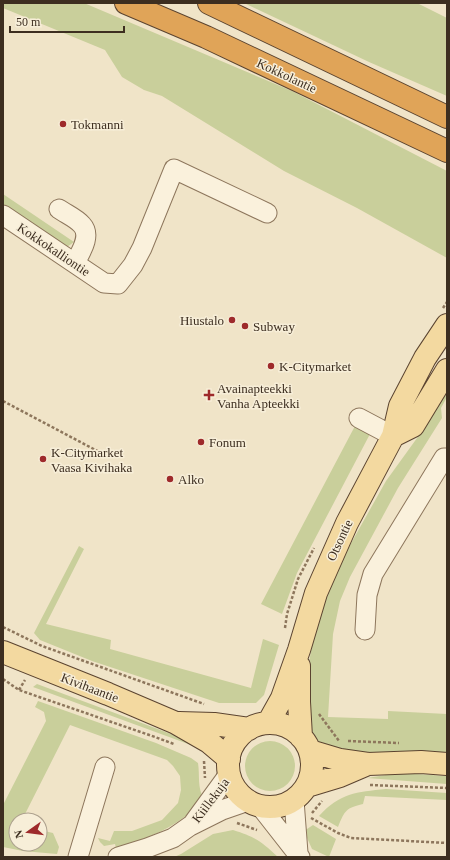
<svg xmlns="http://www.w3.org/2000/svg" width="450" height="860" viewBox="0 0 450 860" font-family="Georgia,serif">
<style>
.green{fill:#c9cf9b}
.lines{fill:none;stroke-linecap:round;stroke-linejoin:round}
.minor-casing{stroke:#8d765c;stroke-width:21}
.major-casing{stroke:#5b4430;stroke-width:24}
.highway-casing{stroke:#5b4430;stroke-width:24}
.path{stroke:#8d765c;stroke-width:2.5;stroke-dasharray:3 2;stroke-linecap:butt}
.minor{stroke:#faf1dc;stroke-width:19}
.major{stroke:#f3d9a0;stroke-width:22}
.highway{stroke:#e0a458;stroke-width:22}
.poi-dot{fill:#9e2a2b;stroke:#f7eed8;stroke-width:1.5}
.labels{text-anchor:middle;stroke-width:3;stroke-linejoin:round;paint-order:stroke}
.street-label{font-size:13px;fill:#3d2e20;stroke:#f7eed8}
.poi-label{font-size:13px;fill:#3d2e20;stroke:#f7eed8;text-anchor:start}
</style>
<rect width="100%" height="100%" fill="#f0e4c8"/>
<path class="green" d="M3,3h81l208,88 155,80v87l-90,-50 -73,-37 -122,-75 -18,-6 -22,-13 -17,-27 -102,-42z
M244,3h173l30,15v78l-78,-34z
M3,194l71,48 -7,5 -64,-42z
M447,389v8l-6,11 1,10 -44,70 -48,89 -10,24 -7,33 -5,83 60,2v-8l59,3v40l-113,-2 -13,-4 -9,-12 -5,-12 -1,-45 7,-39 11,-44 12,-26 50,-89 39,-54z
M355,426l15,8 -73,139 -15,41 -21,-10z
M79,546l5,3 -38,75 65,16 -1,9 141,39 12,-49 16,6 -15,50 -8,8h-37l-127,-42 -52,-21 -6,-7z
M37,684l161,60 1,4 -166,-61z
M38,701l118,42 35,15 7,5c2,12 -1,25 6,36 -7,6 -13,14 -21,19 -20,15 -44,23 -67,30l-1,-4 -11,2 -4,-4 -2,-4 12,3 4,-10h18l30,-11 16,-17 3,-13 -1,-14 -7,-10 -6,-6 -97,-35 -48,95h-6v24h24v-14l13,3 6,14 -2,7 -34,-3 -20,-4v-42l43,-84 -2,-9 -9,-5z
M245 766a25 25 0 1 1 50 0a25 25 0 1 1-50 0Z
M399,773l48,3v8l-80,-6z
M386,789l61,4v7l-82,-4 -2,8c-17,4 -18,6 -25,23l-19,-11c21,-23 37,-24 67,-27z
M313,825l23,14 -7,18 -17,-8 -8,-18z
M233,830c22,7 28,11 45,27h-104l7,-3 32,-20z"/>
<g class="lines">
<g class="minor-casing">
<path id="minor" d="M59,209c7,5 17,9 23,16 10,11 -2,28 -7,38
M3,215l101,68 14,1 15,-19 9,-17 32,-79 93,44
M359,418l34,18
M365,630l2,-35 6,-21 71,-116h3
M294,800l4,53
M260,806l40,51
M194,822l35,-48
M78,857l27,-90
M118,857l29,-9 26,-10 17,-12 32,-16 26,-9"/>
</g>
<g class="major-casing">
<path id="major" d="M393,436l20,-10 34,-56
M3,652l105,42 68,29 33,19 20,17
M299,666v36l2,35
M179,723l35,1 35,5
M268,723l14,-25 17,-48 17,-57 31,-70 46,-87 7,-30 25,-48 22,-33
M228 765a42 42 0 1 1 84 0a42 42 0 1 1-84 0Z
M310,751l30,9 28,4 53,-2 26,2
M307,786l33,-10 28,-12"/>
</g>
<g class="highway-casing">
<path id="highway" d="M126,3l80,34 241,114
M209,3l238,114"/>
</g>
<path class="path" d="M443,308l4,-6
M3,401l100,53
M3,627l39,19 162,58
M285,628l2,-14 11,-35 16,-31
M3,679l16,11 136,47 19,7
M19,690l6,-10
M319,714l20,27
M348,741l51,2
M204,761l1,17
M370,785l77,3
M312,813l10,-12
M311,818l27,15 13,5 96,5
M237,823l20,7"/>
<use href="#minor" class="minor"/>
<use href="#major" class="major"/>
<use href="#highway" class="highway"/>
</g>
<g class="poi-dot">
<circle cx="63" cy="124" r="4"/>
<circle cx="232" cy="320" r="4"/>
<circle cx="245" cy="326" r="4"/>
<circle cx="271" cy="366" r="4"/>
<path d="M207 389h4v4h4v4h-4v4h-4v-4h-4v-4h4z"/>
<circle cx="201" cy="442" r="4"/>
<circle cx="43" cy="459" r="4"/>
<circle cx="170" cy="479" r="4"/>
</g>
<g class="labels">
<g class="street-label">
<text transform="translate(287 75) rotate(25)" y="5">Kokkolantie</text>
<text transform="translate(54 249) rotate(34)" y="5">Kokkokalliontie</text>
<text transform="translate(339 540) rotate(-65)" y="5">Otsontie</text>
<text transform="translate(90 687) rotate(21)" y="5">Kivihaantie</text>
<text transform="translate(210 800) rotate(-53)" y="5">Kiillekuja</text>
</g>
<g class="poi-label">
<text x="71" y="129">Tokmanni</text>
<text x="224" y="325" text-anchor="end">Hiustalo</text>
<text x="253" y="331">Subway</text>
<text x="279" y="371">K-Citymarket</text>
<text x="217" y="393">Avainapteekki<tspan x="217" dy="15">Vanha Apteekki</tspan></text>
<text x="209" y="447">Fonum</text>
<text x="51" y="457">K-Citymarket<tspan x="51" dy="15">Vaasa Kivihaka</tspan></text>
<text x="178" y="484">Alko</text>
</g>
</g>
<rect width="450" height="860" fill="none" stroke="#3d2e20" stroke-width="8"/>
<g transform="translate(28 832) rotate(256)"><circle r="19" fill="#f7eed8" stroke="#ada18e"/>
<path d="M0-3L7 15L0 10L-7 15Z" fill="#9e2a2b"/>
<text y="-6" font-size="11" font-weight="bold" text-anchor="middle" fill="#3d2e20">N</text>
</g>
<path d="M10 26v6h114v-6" fill="none" stroke="#3d2e20" stroke-width="2"/>
<text x="16" y="26" font-size="12" fill="#3d2e20" stroke="#f7eed8" stroke-width="3" paint-order="stroke">50 m</text>
</svg>
